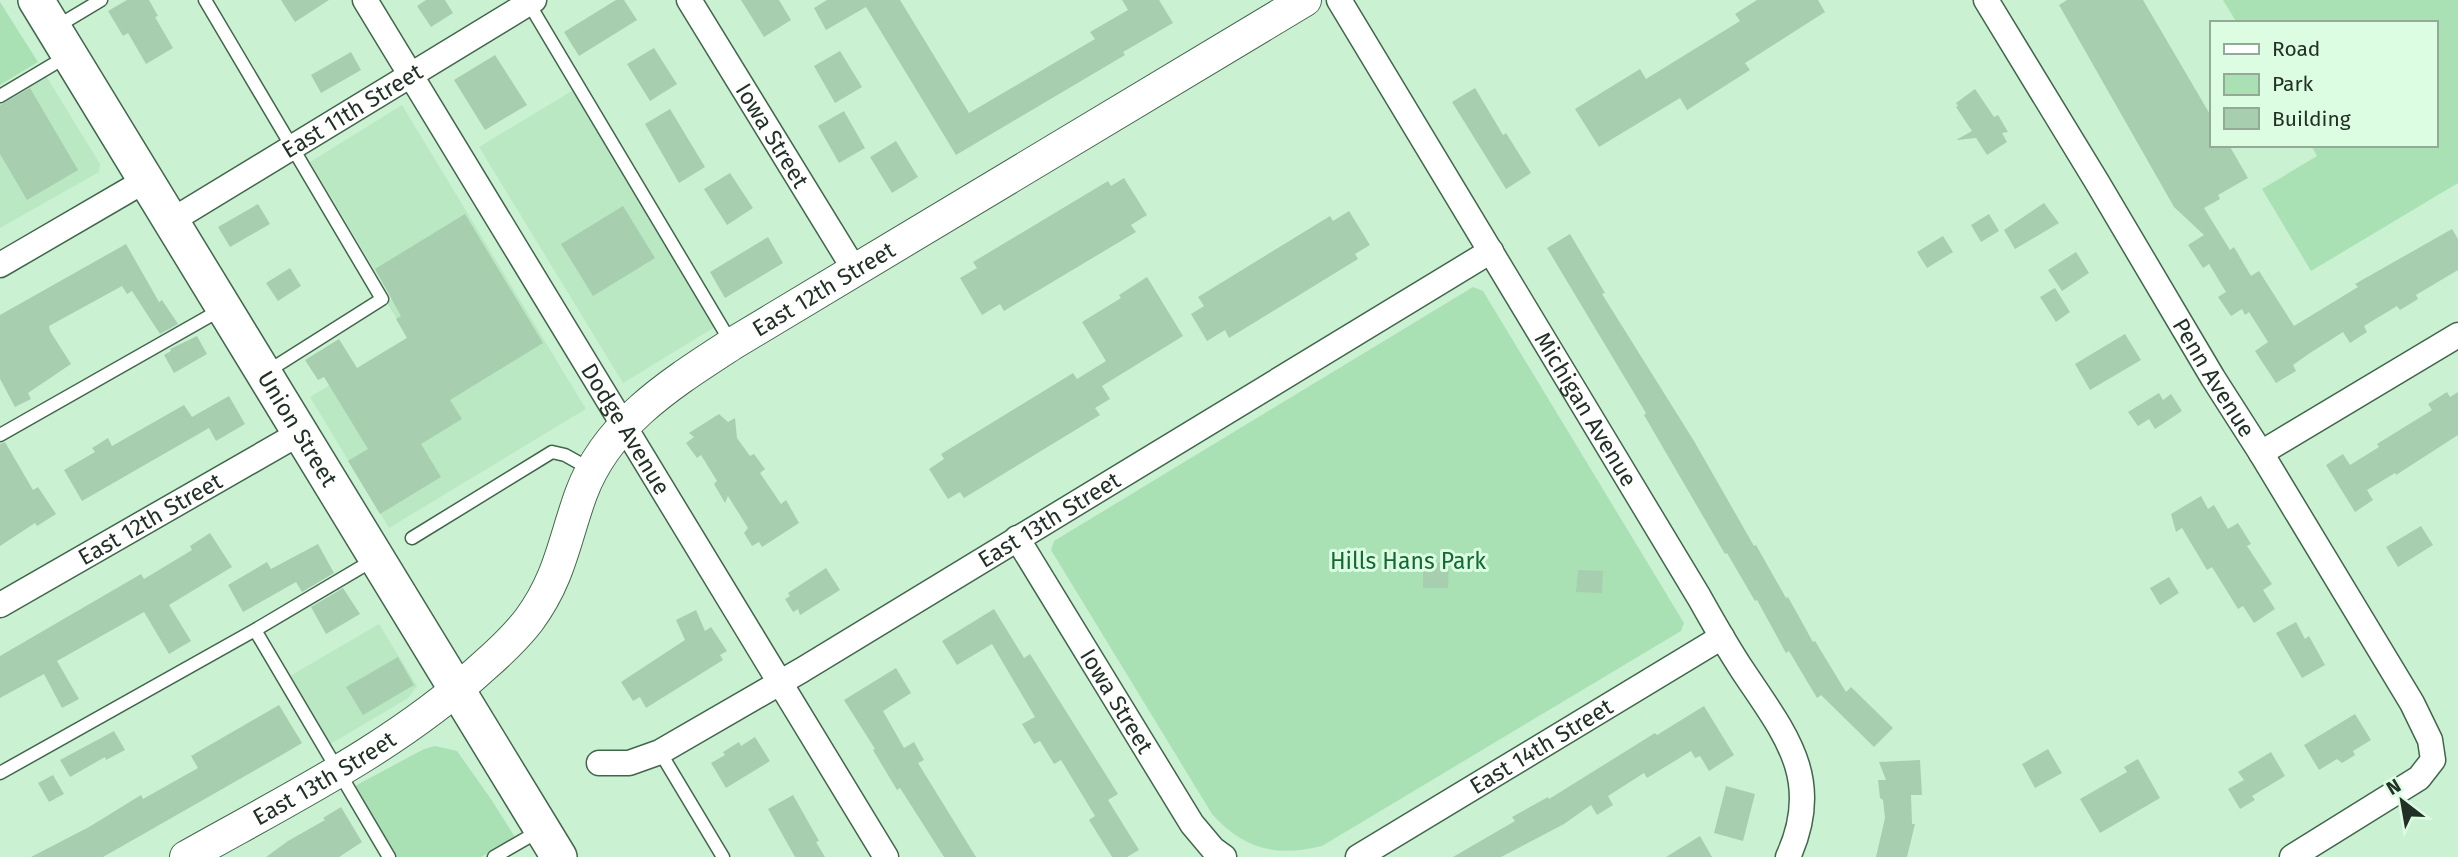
<svg xmlns="http://www.w3.org/2000/svg" width="2458" height="857" viewBox="0 0 2458 857" font-family="'Fira Sans',sans-serif">
<style>
.built{fill:#bae8c3}
.green{fill:#a9e1b5}
.building{fill:#a7ceaf}
.lines{fill:none;stroke-linecap:round;stroke-linejoin:round}
.service-casing{stroke:#42664b;stroke-width:15}
.minor-casing{stroke:#42664b;stroke-width:27}
.tertiary-casing{stroke:#42664b;stroke-width:34}
.secondary-casing{stroke:#42664b;stroke-width:38}
.service{stroke:#fff;stroke-width:12}
.minor{stroke:#fff;stroke-width:24}
.tertiary{stroke:#fff;stroke-width:32}
.secondary{stroke:#fff;stroke-width:35}
.labels{text-anchor:middle;stroke-width:6;stroke-linejoin:round;paint-order:stroke}
.street-label{font-size:23px;fill:#213125;stroke:#ddfde3}
.park-label{font-size:23px;fill:#136834;stroke:#ddfde3}
</style>
<rect width="100%" height="100%" fill="#caf2d2"/>
<path class="built" d="M45,74l55,90 -1,8 -99,56v-127z
M575,89l140,238 -92,56 -144,-236z
M402,105l184,304 -197,119 -79,-131 98,-60 -21,-34 5,-4 -82,-137z
M379,624l38,62 -9,12 -79,47 -39,-69z"/>
<path class="green" d="M2223,0h235v183l-147,88 -49,-82 55,-33 -6,-11h124v-122h-198z
M0,2l38,60 -38,23z
M1473,287l10,4 201,332 -3,8 -359,215c-45,11 -78,4 -110,-32l-161,-264 3,-9z
M435,746l22,5 34,48 24,38 -34,20h-86l-42,-70 71,-38z"/>
<path class="building" d="M127,0h22l9,16 -3,1 18,31 -27,16 -18,-31 -5,3 -15,-25z
M281,0h48l-34,22z
M426,0h19l8,13 -22,14 -14,-21z
M616,0h8l13,20 -58,36 -15,-24z
M741,0h38l12,20 -27,17z
M827,0h73l69,113 126,-74 -5,-7 38,-22 -6,-10h37l14,23 -50,29 2,3 -169,100 -90,-148 -40,23 -12,-22z
M1757,0h61l7,12 -80,51 5,7 -63,40 -7,-12 -81,49 -24,-38 65,-40 6,10 94,-58 -5,-7z
M2067,0h76l68,116v29h18l19,33 -30,17 2,4 -16,9 26,42 4,-3 17,29 8,-5 35,55 64,-39 -3,-3 97,-55 6,10v31l-42,25 2,4 -18,11 -3,-4 -33,20 3,6 -17,11 -7,-11 -33,21 -17,12 3,6 -20,12 -21,-32 13,-9 -19,-30 -4,3 -3,-6 -11,7 -13,-19 8,-5 -17,-28 -6,4 -15,-23 16,-10 -30,-28 -115,-202z
M654,48l23,36 -27,17 -23,-37z
M840,51l22,36 -27,16 -21,-37z
M351,52l10,18 -40,23 -10,-18z
M495,55l32,50 -42,25 -31,-50z
M30,88l48,82 -51,30 -27,-46v-49z
M1475,88l28,47 3,-2 25,40 -25,16 -54,-87z
M1975,89l19,28 4,-2 10,17 -6,1 5,9 -20,13 -11,-17 -20,2 16,-9 -16,-24 2,-1 -2,-3z
M670,109l35,58 -26,16 -34,-59z
M844,111l21,37 -26,15 -21,-37z
M896,141l22,36 -26,16 -22,-36z
M730,173l23,35 -26,17 -23,-36z
M1124,178l23,37 -16,10 5,7 -132,79 -4,-7 -18,11 -22,-37 17,-10 -4,-6 135,-81 3,5z
M2044,203l15,20 -44,26 -11,-19z
M258,204l12,20 -40,23 -12,-20z
M623,206l32,52 -62,38 -32,-52z
M1349,211l21,34 -15,9 3,5 -129,79 -4,-8 -18,11 -16,-27 13,-8 -6,-9 132,-81 3,5z
M465,214l78,129 -93,57 12,19 -41,25 20,33 -61,37 -32,-53 20,-12 -44,-72 -6,3 -13,-20 34,-21 18,29 50,-30 -11,-19 5,-3 -26,-47z
M1989,214l10,17 -18,11 -10,-17z
M1570,234l35,59 -3,1 92,147 60,105 2,-1 30,53 2,-1 25,45 2,-1 31,51 5,-5 42,41 -19,19 -53,-52 -4,3 -28,-47 -3,2 -29,-53 -2,1 -28,-48 -2,1 -81,-139 2,-2 -99,-165z
M1943,236l10,16 -26,16 -10,-16z
M768,237l15,26 -58,35 -15,-26z
M126,244l33,58 3,-2 16,24 -18,10 -28,-43 -5,3 -5,-8 -73,40 1,5 21,33 -43,29 3,6 -16,8 -15,-28v-64z
M2076,252l13,21 -27,18 -14,-21z
M290,268l11,18 -23,15 -12,-18z
M1147,277l36,59 -81,50 8,13 -15,9 5,7 -136,83 -4,-6 -12,7 -19,-30 15,-10 -3,-5 132,-81 4,6 29,-18 -24,-39 39,-24 -2,-3z
M2055,288l15,24 -14,10 -16,-25z
M2125,334l16,26 -51,30 -15,-26z
M197,336l10,18 -33,19 -10,-18 7,-4 -1,-2z
M2447,392l3,5 8,-5v43l-62,40 -1,-2 -28,17 6,10 -18,12 -29,-47 17,-11 7,11 29,-18 -2,-3 55,-34 -4,-6z
M2159,393l4,7 8,-6 11,17 -27,18 -6,-10 -11,7 -10,-14z
M229,396l16,28 -29,17 -7,-13 -127,73 -18,-31 31,-18 -3,-4 16,-10 4,8 72,-41 8,12z
M719,414l9,8 7,-4 2,20 13,18 4,-2 11,15 -5,4 21,31 5,-4 13,23 -37,24 -3,-5 -7,4 -8,-13 4,-5 -20,-32 -3,7 -11,-19 3,-3 -16,-26 -4,3 -11,-15 8,-6 -5,-4z
M5,442l28,48 5,-3 18,27 -19,12 -2,-3 -35,23v-102z
M2201,496l7,13 6,-4 14,24 10,-6 13,21 -4,2 25,38 -9,6 12,19 -21,14 -11,-17 -5,3 -26,-42 -5,3 -25,-42 -6,4 -5,-18z
M2421,526l12,19 -35,22 -12,-20z
M210,533l22,34 -63,38 22,36 -22,13 -25,-42 -87,49 22,38 -17,9 -18,-34 -44,24v-42l141,-82 3,5 48,-29 -2,-4z
M318,544l16,29 -32,19 -6,-10 -53,30 -15,-27 39,-23 4,7z
M1423,562l26,1 -1,25h-25z
M826,568l14,22 -40,25 -2,-6 -5,3 -8,-13 5,-3 -2,-3z
M1578,570l25,1 -1,22 -26,-1z
M2169,577l10,16 -19,12 -10,-17z
M343,588l17,26 -34,20 -15,-27z
M994,609l30,49 6,-4 88,140 -10,6 31,50 -12,7h-15l-23,-37 6,-4 -34,-56 -7,4 -14,-23 -6,3 -12,-20 13,-7 -43,-73 -35,21 -15,-24z
M696,610l9,21 6,-4 16,24 -7,4 3,5 -77,48 -6,-11 -7,4 -12,-19 64,-42 -9,-20z
M2296,622l9,17 4,-3 16,29 -23,13 -26,-45z
M398,657l16,28 -51,30 -17,-28z
M896,668l15,25 -28,18 21,37 10,-6 10,18 -6,3 58,94h-32l-44,-69 -3,2 -24,-40 2,-1 -31,-49z
M279,705l23,38 -22,13 -177,101h-72l58,-30 52,-32 2,4 55,-31 -7,-12z
M1704,706l30,49 -25,16 -9,-15 -5,2 -4,-7 -44,27 -3,-5 -36,23 5,9 -16,10 -6,-10 -27,19 -63,33h-48l62,-36 -3,-4 36,-20 1,2 106,-66 2,2z
M2355,714l16,26 -18,11 2,4 -13,8 -5,-4 -18,11 -15,-25z
M114,731l11,19 -19,10 -1,-3 -35,20 -10,-17z
M755,737l15,24 -44,27 -15,-25 14,-8 -2,-3 16,-10 2,4z
M2048,749l14,24 -27,15 -13,-24z
M2271,752l14,24 -33,20 3,4 -15,9 -12,-20 16,-9 -6,-8z
M2138,759l22,39 -60,35 -20,-34 47,-27 -3,-5z
M1920,760l2,35h-11l1,29h3l-8,33h-31l9,-39 -2,-18 -3,-2 -2,-18h8l-7,-18z
M53,775l11,19 -15,8 -11,-19z
M1726,786l29,8 -12,47 -29,-8z
M793,795l26,46 -3,1 9,15h-30l-27,-48z
M341,807l21,35 -23,15h-73l22,-16 37,-21 -2,-2z
M1700,836l12,21h-46z"/>
<g class="lines">
<g class="service-casing">
<path id="service" d="M205,0l177,299 -117,74
M528,2l204,342
M56,27l45,-27
M0,96l69,-41
M0,435l222,-126
M412,538l140,-86 13,3 27,15
M255,630l134,227
M660,752l63,105
M0,773l255,-143 120,-71
M494,857l45,-26"/>
</g>
<g class="minor-casing">
<g id="minor">
<path id="s1" d="M365,0l521,857"/>
<path id="s2" d="M689,0l167,272"/>
<path id="s3" d="M1339,0l360,597c14,25 28,50 44,74 42,63 81,108 45,186"/>
<path id="s4" d="M1986,0l111,182 116,196 48,75 151,250 18,37 3,20 -14,18 -127,79"/>
<path id="s5" d="M171,221l363,-221"/>
<path d="M0,265l146,-85"/>
<path d="M2261,453l197,-118"/>
<path id="s6" d="M1017,538l175,286 21,25 11,8"/>
<path id="s7" d="M0,605l300,-172"/>
<path id="s8" d="M599,763h30l31,-11 142,-82 689,-419"/>
<path id="s9" d="M1358,857l364,-220"/>
</g>
</g>
<g class="tertiary-casing">
<g id="tertiary">
<path id="s10" d="M186,857c103,-58 211,-111 298,-191 16,-14 32,-29 45,-46 31,-42 35,-79 52,-126 26,-71 91,-111 151,-150l573,-344"/>
</g>
</g>
<g class="secondary-casing">
<g id="secondary">
<path id="s11" d="M36,0l523,857"/>
</g>
</g>
<use href="#service" class="service"/>
<use href="#minor" class="minor"/>
<use href="#tertiary" class="tertiary"/>
<use href="#secondary" class="secondary"/>
</g>
<g class="labels">
<g class="street-label">
<text dy="8" stroke="none"><textPath href="#s5" startOffset="212">East 11th Street</textPath></text>
<text dy="8" stroke="none"><textPath href="#s2" startOffset="159">Iowa Street</textPath></text>
<text dy="8" stroke="none"><textPath href="#s10" startOffset="880">East 12th Street</textPath></text>
<text dy="8" stroke="none"><textPath href="#s4" startOffset="441">Penn Avenue</textPath></text>
<text dy="8" stroke="none"><textPath href="#s3" startOffset="478">Michigan Avenue</textPath></text>
<text dy="8" stroke="none"><textPath href="#s1" startOffset="502">Dodge Avenue</textPath></text>
<text dy="8" stroke="none"><textPath href="#s11" startOffset="502">Union Street</textPath></text>
<text dy="8" stroke="none"><textPath href="#s7" startOffset="173">East 12th Street</textPath></text>
<text dy="8" stroke="none"><textPath href="#s8" startOffset="516">East 13th Street</textPath></text>
<text dy="8" stroke="none"><textPath href="#s6" startOffset="191">Iowa Street</textPath></text>
<text dy="8" stroke="none"><textPath href="#s9" startOffset="214">East 14th Street</textPath></text>
<text dy="8" stroke="none"><textPath href="#s10" startOffset="159">East 13th Street</textPath></text>
</g>
<g class="park-label">
<text x="1408" y="569">Hills Hans Park</text>
</g>
</g>
<rect x="2210" y="21" width="228" height="126" fill="#ddfde3" stroke="#92ab97" stroke-width="2"/>
<rect x="2224" y="44" width="35" height="10" fill="#ffffff" stroke="#92ab97" stroke-width="2"/>
<text x="2272" y="56" font-size="21" fill="#213125">Road</text>
<rect x="2224" y="74" width="35" height="21" fill="#a9e1b5" stroke="#92ab97" stroke-width="2"/>
<text x="2272" y="91" font-size="21" fill="#213125">Park</text>
<rect x="2224" y="108" width="35" height="21" fill="#a7ceaf" stroke="#92ab97" stroke-width="2"/>
<text x="2272" y="126" font-size="21" fill="#213125">Building</text>
<g transform="translate(2402 801) rotate(329)" stroke="#ddfde3" stroke-width="5" paint-order="stroke">
<path d="M0-5L12 26L0 18L-12 26Z" fill="#213125"/>
<text y="-10" font-size="19" font-weight="bold" text-anchor="middle" fill="#213125">N</text>
</g>
</svg>
